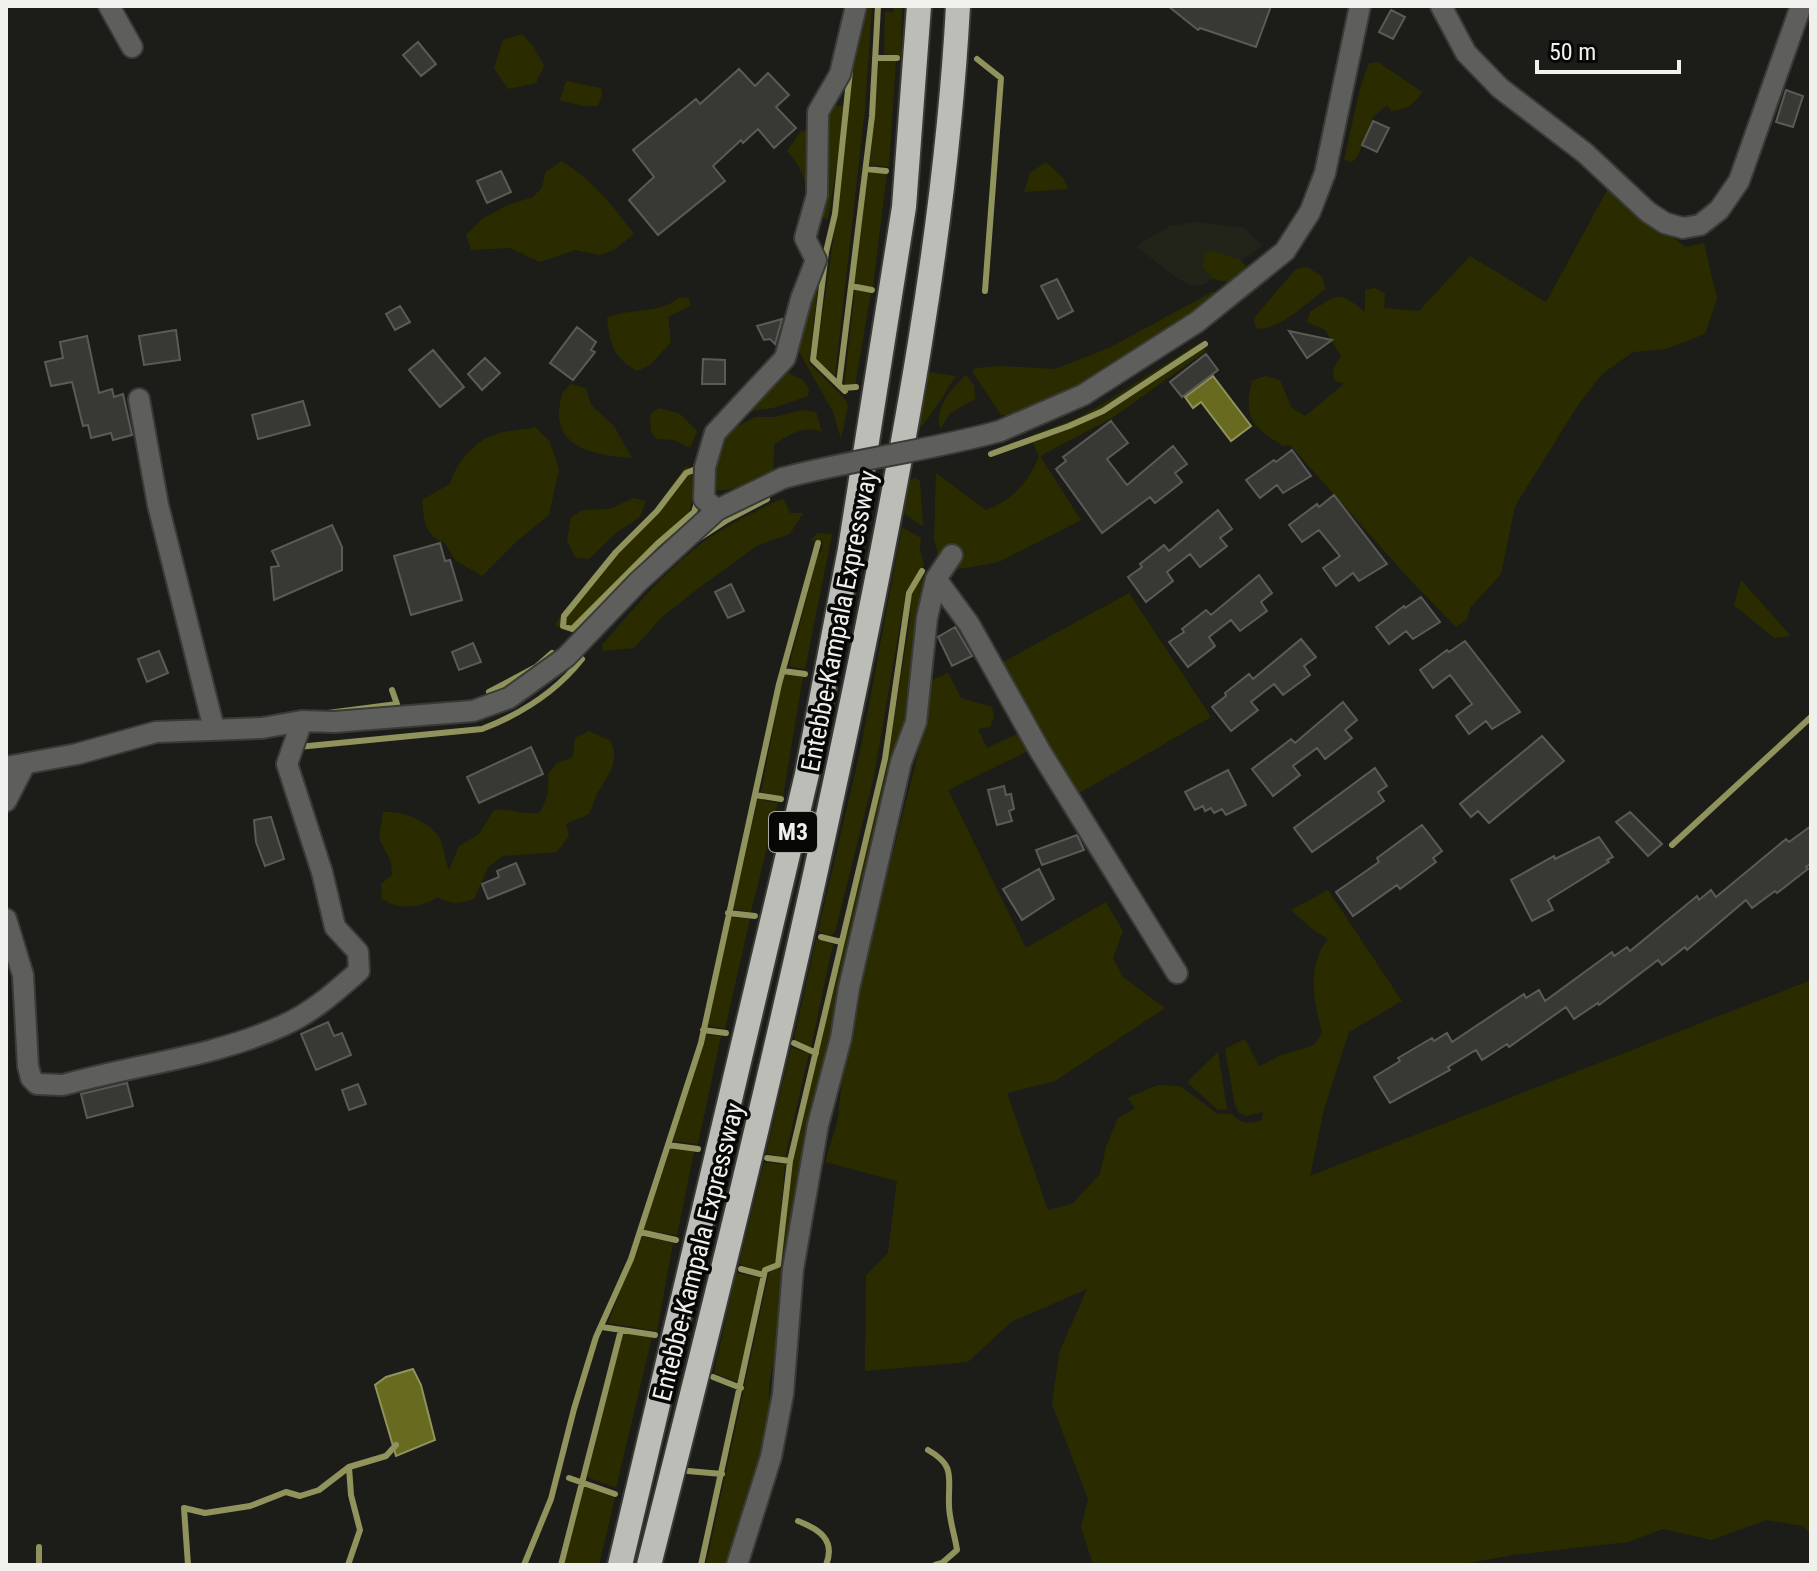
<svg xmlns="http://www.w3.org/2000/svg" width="1817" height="1571" viewBox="0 0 1817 1571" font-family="'Roboto Condensed',sans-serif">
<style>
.built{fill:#222319}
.green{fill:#2a2c00}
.water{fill:#686b1f;stroke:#91935d;stroke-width:2}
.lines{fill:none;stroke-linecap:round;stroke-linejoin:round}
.stream{stroke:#91935d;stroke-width:6}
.building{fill:#383834;stroke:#5a5b56;stroke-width:2}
.minor-casing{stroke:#3a3b37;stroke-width:24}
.motorway-casing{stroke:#3a3b37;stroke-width:28}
.minor{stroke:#5e5e5c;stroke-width:20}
.motorway{stroke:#bcbdb7;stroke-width:24}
.minor-bridge-casing{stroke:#3a3b37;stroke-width:24;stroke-linecap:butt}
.minor-bridge{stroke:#5e5e5c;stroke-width:20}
.labels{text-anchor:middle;stroke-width:7;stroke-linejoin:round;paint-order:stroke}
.shield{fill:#070706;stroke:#aaaaa8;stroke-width:2}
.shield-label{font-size:24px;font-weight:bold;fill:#f0f0ed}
.street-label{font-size:26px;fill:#f0f0ed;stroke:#070706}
</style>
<rect width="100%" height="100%" fill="#1c1d19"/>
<path class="built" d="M1195,222l49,6 19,18 -58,38 -12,2 -15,-7 -42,-33 34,-20z"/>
<path class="green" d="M857,6h15l-7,103 -30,267 -19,-17 23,-160z
M894,6h8l-1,50 -17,-2 1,-43 8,2z
M522,34l11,12 11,20 -8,17 -28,6 -14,-21 9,-28z
M896,60l-7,107 -19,-2 9,-104z
M1378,62l44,30c-8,13 -16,18 -31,19l-4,-6 -14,12 -15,39 -6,6 -8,-2 16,-72 9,-25z
M566,81l35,7 1,7 -4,11h-15l-23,-6z
M834,105l12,2 -18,112 -17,-3c-2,-27 -6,-45 -24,-65l14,-20 21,-2 5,-22z
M561,161c31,18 52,45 73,73l-20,16 -14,5 -25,-5 -35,12 -30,-14 -39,2 -5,-15 16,-16 26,-14 25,-8 8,-8 5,-17z
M1046,162l17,16 6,11 -45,3 6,-19z
M868,171l19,2 -14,114 -19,-3z
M1609,187l76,60 19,-4 13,56 -12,35 -39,15 -33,3 -31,22 -24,31 -63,101 -14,68 -31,34 -3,11 -11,8 -43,-44 -123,-138 -7,1c-31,-20 -40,-27 -31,-65l13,-5 15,4 11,27 14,9 39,-32 -10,-4 -1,-11 8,-13 -16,-26 -18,-8 3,-10c27,-17 28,-23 55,0v-22l10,-2 10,5 -1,15 35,3 51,-55 76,46z
M1209,250l30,9 12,12 -15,13 -23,-5 -10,-12 1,-12z
M821,261l-12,102 37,37 2,6 -7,33 -8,-27 -40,-71z
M1307,267l16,10 2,12c-15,12 -51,45 -69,39l-2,-10 42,-49z
M855,290l16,2 -16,94h-11z
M1212,292h5l-1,5 -72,54 -43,26 -87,38h-13l-29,-44 4,-3 25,-2 54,3 54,-21z
M680,297l9,1 2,7 -23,12 3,25 -20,22 -13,7c-25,-13 -28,-27 -31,-53 24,-11 53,-3 73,-21z
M1199,343l7,8 -94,67 -72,38 41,64 -82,42 -57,10 -8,-33 2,-66 50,37c28,-11 41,-27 53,-53l-9,-21 45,-17 26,-14z
M929,372l27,4c-9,12 -28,47 -38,53z
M789,373l14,7 6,9 -1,7 -35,12 -24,3 32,-37z
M966,375l8,10 1,14 -25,14 -10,16c-6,-20 11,-41 26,-54z
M571,384l15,4 5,17 23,21 18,32c-26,-2 -70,-6 -73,-41 -1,-7 2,-18 4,-25z
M659,408l21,6 17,17 -7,17 -17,-8 -16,-1 -6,-7 -1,-18z
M802,410l14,2 6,20c-19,-8 -32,3 -48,12l-1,33 -47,13h-14l-2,-18 12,-37 33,-18h20z
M535,427l15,15 9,27 -10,46 -32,26 -35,35 -26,-15 -11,-18c-21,-7 -21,-24 -23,-43l28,-16c5,-19 23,-41 41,-48 12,-6 30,-5 44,-9z
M685,467l6,1c4,15 3,37 -5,50l-50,45 -62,69 -19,-6 8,-14 53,-63 40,-41z
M915,478l5,3 3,45 -19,-12 6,-34z
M633,498l13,3 -6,16 -23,15 -28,27 -14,-2 -8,-17 4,-23 12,-7 27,-1z
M783,498l7,15h13l-13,21 -32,11 -58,42 -39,31 -27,30 -31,3 -1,-6c29,-33 56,-66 90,-94 27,-23 60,-37 91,-53z
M902,527l19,11 -1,12 4,14 -18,27 -33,190 -38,151 -5,4 -12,-5 43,-184z
M818,533l14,1 -27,135 -16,-3 29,-112 4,-3 1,-10 -13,-1z
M923,576l5,9 -17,122 -132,589 -3,50 -7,39v47l-40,133h-23l63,-293 11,-4 13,-105 95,-405 22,-139 1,-25z
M1741,580l50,56 -17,2 -40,-33z
M1129,593l82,124 -137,79 -76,-131z
M948,673l13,25 31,9 2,10 -4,10 -12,2 9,19 35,-16 12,16 -86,42 78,158 80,-46 17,29 -10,27 10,19 42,31 -110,73 -48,12 41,117 24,-6 28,-30 6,-27 12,-29 17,-10 -8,-10 31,-13 22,1 38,28h14c10,11 17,10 30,6l1,-8 -17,4 -7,-3 -4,-8 -10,-56 20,-10 14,28 20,-11 35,-11 8,-12c-8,-32 -16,-66 6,-94l-16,-10 -21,-19 37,-20 74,111 -53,31 -25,77 -14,67 501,-196v555l-8,-9 -37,-6 -54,20 -49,-11 -35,13 -116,13 -54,10h-365l-12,-38 7,-28 -36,-95 7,-51 28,-64 -76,33 -43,40 -103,9 1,-96 22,-22 9,-72 -72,-19 12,-39 11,-94 72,-283 3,-62z
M784,674l19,3 -20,119 -22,-4z
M589,731l22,10c8,20 -1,32 -11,48 -5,7 -7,17 -11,25l-23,10 3,12 -12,16 -54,4 -15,11 -14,32c-13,5 -25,6 -36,-2 -19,11 -37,14 -56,2l-1,-15 11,-9 -1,-13 -12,-24 4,-26c19,-1 46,8 57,27 4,9 5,22 9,31l10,-24 20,-12 15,-24c16,-2 29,5 45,3 9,-12 10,-25 9,-39l9,-11 16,-6 2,-19z
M758,799l20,4 -27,109 -18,-3z
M730,917l20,2 -25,110 -18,-4z
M816,939l17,5 -22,103 -17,-8z
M705,1035l16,1 -23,108 -26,-3z
M791,1048l18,5 -24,105 -19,-5z
M1218,1052l9,57 -9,1 -31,-28z
M671,1148l23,4 -17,83 -34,-5z
M764,1163l21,1 -9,99 -12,5 -2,4 -23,-8z
M641,1236l32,7 -16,88 -49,-8z
M736,1273l24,5 -22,104 -24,-9z
M623,1333l29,4 -36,151 -29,-11z
M584,1485l31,13 -16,67h-35z"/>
<path class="water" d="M1213,376l38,50 -20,15 -30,-39 -8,6 -8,-11z
M413,1369l8,16 14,55 -39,16 -21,-71 11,-8z"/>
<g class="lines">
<path class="stream" d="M875,58h22
M977,59l24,19 -16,213
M866,169l20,2
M851,286l21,4
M839,384l33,-268 6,-110
M842,388l14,-1
M845,391l-32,-31 13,-108 9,-38 15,-143
M991,454l78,-28 34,-15 102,-67
M696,469v37l-2,6 -37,32 -85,85 -9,-3 1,-10 52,-64 41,-41 29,-38z
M698,539l29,-19 40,-21
M783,671l22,3
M489,692l47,-25 16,-14
M328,713l69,-9 -5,-14
M298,747l184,-18c39,-15 74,-37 100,-70
M755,795l26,4
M1672,845l139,-128
M728,913l27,3
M821,937l20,5
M703,1030l23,3
M794,1043l22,10
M668,1145l30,4
M767,1158l23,3
M640,1232l36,8
M741,1269l23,6
M602,1327l53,8
M713,1377l28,11
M928,1450c28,16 20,27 21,55 0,14 6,31 8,45l-15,13 -7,2
M688,1471l34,3
M569,1478l46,16
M798,1521c21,8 38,19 28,44
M39,1565v-18
M188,1565l-4,-57 21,5 45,-7 36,-14 14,4 19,-6 30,-23 37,-11 10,-11
M348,1565l12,-35 -9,-35 -2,-28
M524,1565l27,-66 23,-90 22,-72 35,-78 70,-216 78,-359 39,-141
M561,1565l60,-235
M701,1565l64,-295 13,-5 12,-104 95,-402 24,-166 13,-22"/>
</g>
<path class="building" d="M1168,6h103l-15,41 -56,-19 -2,2z
M1391,10l14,7 -12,22 -14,-7z
M418,42l18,22 -15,12 -18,-21z
M739,69l16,17 13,-13 21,22 -13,12 20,21 -22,20 -16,-19 -15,14 -2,-3 -28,26 12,15 -67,54 -29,-35 25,-23 -21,-27 63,-51 4,5z
M1786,90l17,6 -10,31 -17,-5z
M1373,121l16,7 -12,24 -15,-7z
M501,171l10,21 -24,11 -10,-22z
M1057,279l16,32 -15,8 -17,-33z
M400,306l10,16 -15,8 -9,-16z
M782,319l-7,25 -5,-5 -6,1 -7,-14z
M577,327l19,15 -5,8 4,2 -22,28 -23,-17z
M176,330l4,30 -36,5 -5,-29z
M1289,331l43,9 -25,18z
M87,336l12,57 13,-4 2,8 9,-3 9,41 -19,5 -2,-7 -20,5 -3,-13 -5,1 -11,-44 -21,4 -6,-24 18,-4 -3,-16z
M433,350l31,37 -24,20 -31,-37z
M1206,354l12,16 -36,27 -12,-15z
M485,358l15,15 -18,17 -14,-16z
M703,359l22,1v24h-23z
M303,401l7,24 -52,14 -6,-24z
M1111,421l17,22 -21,16 20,26 46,-39 14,18 -12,9 7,9 -27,21 -5,-6 -48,36 -46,-64 10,-8 -3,-4z
M1292,450l19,26 -28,17 -6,-8 -17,13 -14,-18 28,-20 2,2z
M1334,495l53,69 -28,17 -6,-8 -17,13 -13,-18 17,-12 -21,-26 -17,12 -13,-17 28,-21 2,3z
M1218,510l14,19 -12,9 7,8 -27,21 -10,-13 -23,18 6,9 -27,21 -18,-25 14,-10 -2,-3 24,-19 5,6z
M332,525l10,22v23l-68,30 -3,-33 8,-1 -7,-15z
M440,543l5,18 5,-1 12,40 -51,15 -17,-59z
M1259,575l13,18 -11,9 6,9 -27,20 -9,-11 -22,17 6,9 -27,21 -19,-25 15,-10 -2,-3 24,-19 5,5z
M731,584l13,27 -16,7 -13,-26z
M1421,597l19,25 -27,17 -7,-8 -17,13 -13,-17 28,-21 1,2z
M955,627l17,29 -20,10 -14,-29z
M1301,639l15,18 -12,9 6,9 -27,20 -9,-11 -23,18 7,8 -27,21 -19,-24 14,-11 -1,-3 24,-19 4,5z
M1465,641l55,71 -28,17 -6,-8 -17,13 -13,-18 16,-12 -22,-29 -17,13 -13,-18 27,-20 2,2z
M473,643l8,19 -22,8 -7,-18z
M159,651l9,22 -21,9 -9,-23z
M1343,702l14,18 -12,10 7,8 -27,21 -8,-11 -24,18 7,9 -27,21 -21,-27 39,-30 4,4z
M1542,736l22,25 -75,62 -11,-12 -7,6 -11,-13z
M531,747l12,27 -64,29 -12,-26z
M1375,768l12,18 -9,6 6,9 -72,51 -18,-24z
M1228,770l18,35 -20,10 -4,-6 -8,4 -3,-5 -6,3 -2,-5 -8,4 -10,-18z
M1004,786l2,9 5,-1 3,15 -5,2 3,10 -15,4 -9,-35z
M1630,812l32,32 -14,12 -32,-34z
M271,817l13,42 -19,7 -9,-24 -2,-22z
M1422,825l20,26 -9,7 3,4 -36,27 -3,-4 -44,31 -17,-24 43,-30 -2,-4z
M1811,826v37l-5,4 2,2 -31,24 -2,-2 -23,17 -6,-8 -59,50 -2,-3 -23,18 -4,-5 -59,45 -1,-2 -24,16 -8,-12 -57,40 -2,-3 -25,16 -6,-10 -28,17 2,3 -60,33 -16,-26 26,-16 -2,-3 34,-20 2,3 13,-8 5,9 72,-48 2,4 13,-8 6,11 67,-49 2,4 13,-9 3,4 67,-55 2,4 12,-10 5,7 70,-58 3,3z
M1077,835l7,15 -42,15 -6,-15z
M1599,837l14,20 -6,3 2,2 -61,38 5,10 -21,11 -21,-41 43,-24 1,3z
M516,863l9,21 -37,15 -6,-15 17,-7 -2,-6z
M1039,869l15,30 -32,21 -19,-31z
M328,1022l6,14 8,-3 9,22 -35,15 -15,-36z
M127,1083l6,23 -46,12 -6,-24z
M358,1084l8,20 -17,6 -7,-20z"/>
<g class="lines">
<g class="minor-casing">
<path id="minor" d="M109,6l23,41
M1441,6l25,47 34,35 85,65 63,59 17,11 18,5 17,-3 19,-15 20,-29 62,-175
M139,399l19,106 56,224
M1000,431l83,-36 114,-73 88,-71 25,-39 15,-39 35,-167
M717,510l-13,-11 1,-32 10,-34 70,-75 16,-59 15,-39 -11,-22 12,-43 1,-83 22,-38 16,-68
M936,579l33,45 71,127 137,222
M6,767l71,-13 79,-22 106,-4 40,-7 32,1 139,-11 36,-13 57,-41 72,-75 79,-72 66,-32
M6,801l19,-37
M6,919l17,56 5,91 3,12 6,6 26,1c73,-21 152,-28 221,-60 29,-13 52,-34 75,-54l-1,-19 -23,-25 -13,-55 -35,-108 15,-43
M737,1565l34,-108 12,-63 10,-125 25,-144 23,-87 8,-50 52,-226 15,-40 11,-104 9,-39 16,-24"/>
</g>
<g class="motorway-casing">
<path id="motorway" d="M620,1565l187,-791 43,-225 54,-342 15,-201
M649,1565c75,-295 147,-590 208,-887 45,-220 89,-448 101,-672"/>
</g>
<use href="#minor" class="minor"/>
<use href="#motorway" class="motorway"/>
<g class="minor-bridge-casing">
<path id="minor-bridge" d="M783,478c72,-19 145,-27 217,-47"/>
</g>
<use href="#minor-bridge" class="minor-bridge"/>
</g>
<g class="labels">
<rect class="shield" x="769" y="812" width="48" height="40" rx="6"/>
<g class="shield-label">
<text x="793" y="840">M3</text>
</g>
<g class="street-label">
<text transform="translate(839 621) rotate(-79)" y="9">Entebbe-Kampala Expressway</text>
<text transform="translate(698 1252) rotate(-76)" y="9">Entebbe-Kampala Expressway</text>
</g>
</g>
<rect width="1817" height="1571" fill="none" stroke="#f0f0ed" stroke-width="16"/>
<path d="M1537 60v12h142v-12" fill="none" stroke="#f0f0ed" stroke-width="4"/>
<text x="1549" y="60" font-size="24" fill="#f0f0ed" stroke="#070706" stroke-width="6" paint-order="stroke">50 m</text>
</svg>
